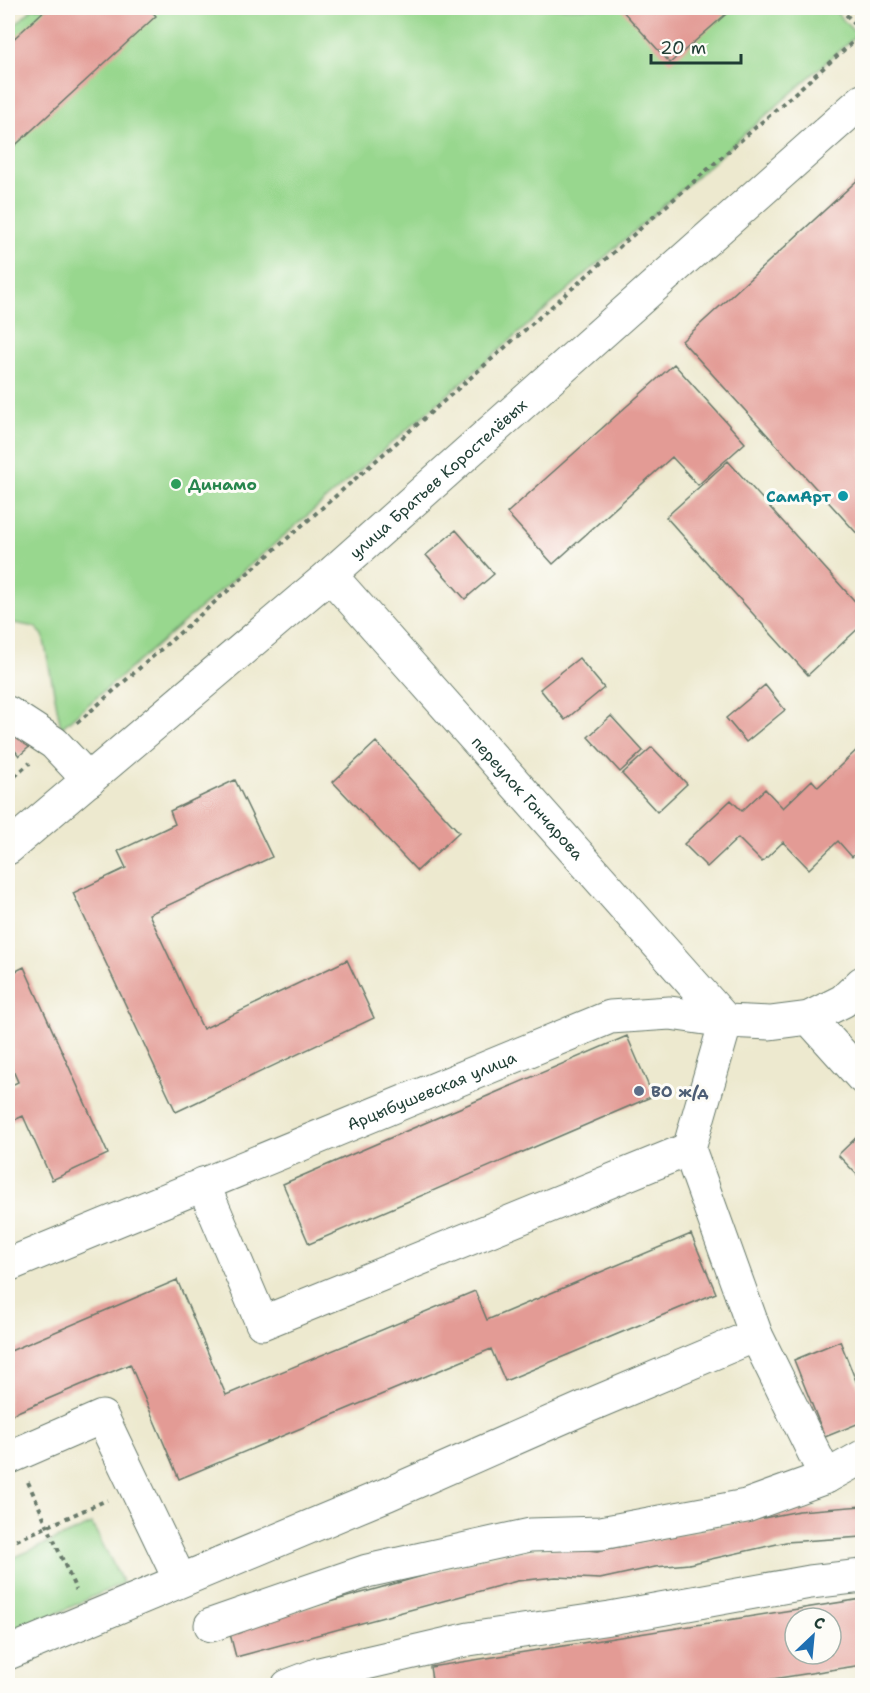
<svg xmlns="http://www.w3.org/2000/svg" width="870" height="1693" viewBox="0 0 870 1693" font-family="'Shantell Sans',sans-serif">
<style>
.green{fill:#98d78e;stroke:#5c8a61;stroke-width:1.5}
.building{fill:#e39b95;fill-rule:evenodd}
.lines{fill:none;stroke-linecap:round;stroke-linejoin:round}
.minor-casing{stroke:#67796a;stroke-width:35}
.path{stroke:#67796a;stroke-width:4;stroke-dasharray:4.5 4.5;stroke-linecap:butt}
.minor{stroke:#fff;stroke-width:33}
.leisure-dot{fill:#2e9e5b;stroke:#fdfcf7;stroke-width:2}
.culture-dot{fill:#0f9aa8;stroke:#fdfcf7;stroke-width:2}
.service-dot{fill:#5c6f8a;stroke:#fdfcf7;stroke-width:2}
.labels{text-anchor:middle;stroke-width:6;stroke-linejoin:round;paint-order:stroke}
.street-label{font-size:16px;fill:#1f3d34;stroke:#fdfcf7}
.leisure-label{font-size:16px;font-weight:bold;fill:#27864d;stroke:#fdfcf7;text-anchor:start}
.culture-label{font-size:16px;font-weight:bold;fill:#0d838f;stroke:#fdfcf7;text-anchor:end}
.service-label{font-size:16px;font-weight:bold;fill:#4e5e75;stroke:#fdfcf7;text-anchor:start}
</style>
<rect width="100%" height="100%" fill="#fdfcf7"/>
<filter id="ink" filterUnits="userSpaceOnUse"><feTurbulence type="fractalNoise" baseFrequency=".0167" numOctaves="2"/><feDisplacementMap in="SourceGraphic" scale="12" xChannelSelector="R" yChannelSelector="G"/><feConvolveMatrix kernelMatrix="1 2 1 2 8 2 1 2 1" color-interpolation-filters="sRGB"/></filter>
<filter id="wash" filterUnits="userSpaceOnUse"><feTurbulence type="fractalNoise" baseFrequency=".008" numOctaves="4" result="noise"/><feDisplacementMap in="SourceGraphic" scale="24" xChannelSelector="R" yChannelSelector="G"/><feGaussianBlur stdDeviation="1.35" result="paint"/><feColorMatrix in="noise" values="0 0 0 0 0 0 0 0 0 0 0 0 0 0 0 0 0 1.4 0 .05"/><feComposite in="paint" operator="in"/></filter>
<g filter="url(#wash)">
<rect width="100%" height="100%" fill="#ede9cf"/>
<path class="green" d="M33,8h799l25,27 -353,311 -443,382 -18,-93 -8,-8 -27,-5v-590z
M92,1524l31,59 -115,53v-76z"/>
<g id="blocks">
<path class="building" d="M47,8h102l7,8 -148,136v-108z
M620,8h113l-63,55z
M862,176v363l-180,-198z
M674,364l71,79 -47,42 -26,-28 -119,107 -46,-51z
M728,461l134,148v16l-54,50 -142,-158z
M456,530l38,44 -29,25 -39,-44z
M579,658l25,30 -39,32 -25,-31z
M765,685l20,25 -39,32 -20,-24z
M611,716l32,35 -23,21 -32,-35z
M22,728l13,14 -16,14 -11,-15z
M376,742l83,90 -42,39 -84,-89z
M862,745v102l-10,10 -14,-16 -29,28 -26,-27 -21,20 -24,-24 -31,29 -23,-23 47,-44 11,11 23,-22 18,19 29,-28 6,7z
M652,747l35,37 -30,28 -35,-38z
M235,780l37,77 -123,57 54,115 144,-69 27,58 -198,94 -103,-219 53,-25 -8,-17 57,-27 -5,-13z
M24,967l84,187 -56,26 -29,-64 -15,7v-36l10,-5 -10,-23v-84z
M627,1036l26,60 -344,148 -26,-60z
M862,1132v48l-24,-25z
M691,1234l25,59 -211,88 -14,-32 -312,130 -49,-115 -122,52v-64l169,-72 49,115 249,-104 12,29z
M840,1341l22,55v26l-37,15 -31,-77z
M862,1506v31l-76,5 -97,22 -34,3 -55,12 -44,-2 -39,4 -281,76 -7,-27 247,-69 36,-9 57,-4 28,3 202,-40z
M862,1599v66l-134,21h-295l-3,-19zM795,1618h36v36h-36z"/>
</g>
</g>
<g filter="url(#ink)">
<use href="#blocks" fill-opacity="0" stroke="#67796a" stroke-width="1.5"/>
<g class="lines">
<g class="minor-casing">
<g id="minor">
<path id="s1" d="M330,575l396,446"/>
<path d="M8,713l46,30 35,37"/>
<path id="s2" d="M8,848l322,-273 532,-474"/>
<path d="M809,1018l53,59"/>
<path d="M726,1021l-37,128 67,186 70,142"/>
<path d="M203,1184l59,139 427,-174"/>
<path id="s3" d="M8,1265l602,-248 60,-4 56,8 44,2 39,-5 34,-17 19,-18"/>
<path d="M8,1458l94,-41 78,163"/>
<path d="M211,1625l156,-54 163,-36 71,-2 145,-27 80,-29 36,-20"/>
<path d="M8,1653l380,-159 200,-88 168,-71"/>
<path d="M288,1686l31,-12 150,-35 141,-21 200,-36 52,-6"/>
</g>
</g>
<path class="path" d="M840,8l22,24
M77,723l785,-689
M8,782l22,-19
M28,1482l48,108
M8,1544l99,-44"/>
<use href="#minor" class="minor"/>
</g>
</g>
<circle class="leisure-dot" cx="176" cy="484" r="6"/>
<circle class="culture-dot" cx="843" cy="496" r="6"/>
<circle class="service-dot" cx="639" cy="1091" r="6"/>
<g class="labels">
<g class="street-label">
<text dy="6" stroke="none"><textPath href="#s2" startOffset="567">улица Братьев Коростелёвых</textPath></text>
<text dy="6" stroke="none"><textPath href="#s1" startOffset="298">переулок Гончарова</textPath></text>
<text dy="6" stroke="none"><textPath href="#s3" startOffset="458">Арцыбушевская улица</textPath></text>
</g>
<g class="leisure-label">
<text x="188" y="490">Динамо</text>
</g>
<g class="culture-label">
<text x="831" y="502">СамАрт</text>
</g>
<g class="service-label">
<text x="651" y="1097">ВО ж/д</text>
</g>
</g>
<rect width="870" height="1693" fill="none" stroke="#fdfcf7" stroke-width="30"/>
<g transform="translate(813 1636) rotate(26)"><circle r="28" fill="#fdfcf7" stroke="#a4b0a9" stroke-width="1.5"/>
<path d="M0-4.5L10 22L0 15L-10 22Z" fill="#1f6fb2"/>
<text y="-9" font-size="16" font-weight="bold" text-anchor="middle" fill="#1f3d34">С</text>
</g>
<path d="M651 54v9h90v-9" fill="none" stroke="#1f3d34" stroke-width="3"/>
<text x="660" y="54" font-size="18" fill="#1f3d34" stroke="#fdfcf7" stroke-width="4.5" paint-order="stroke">20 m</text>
</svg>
